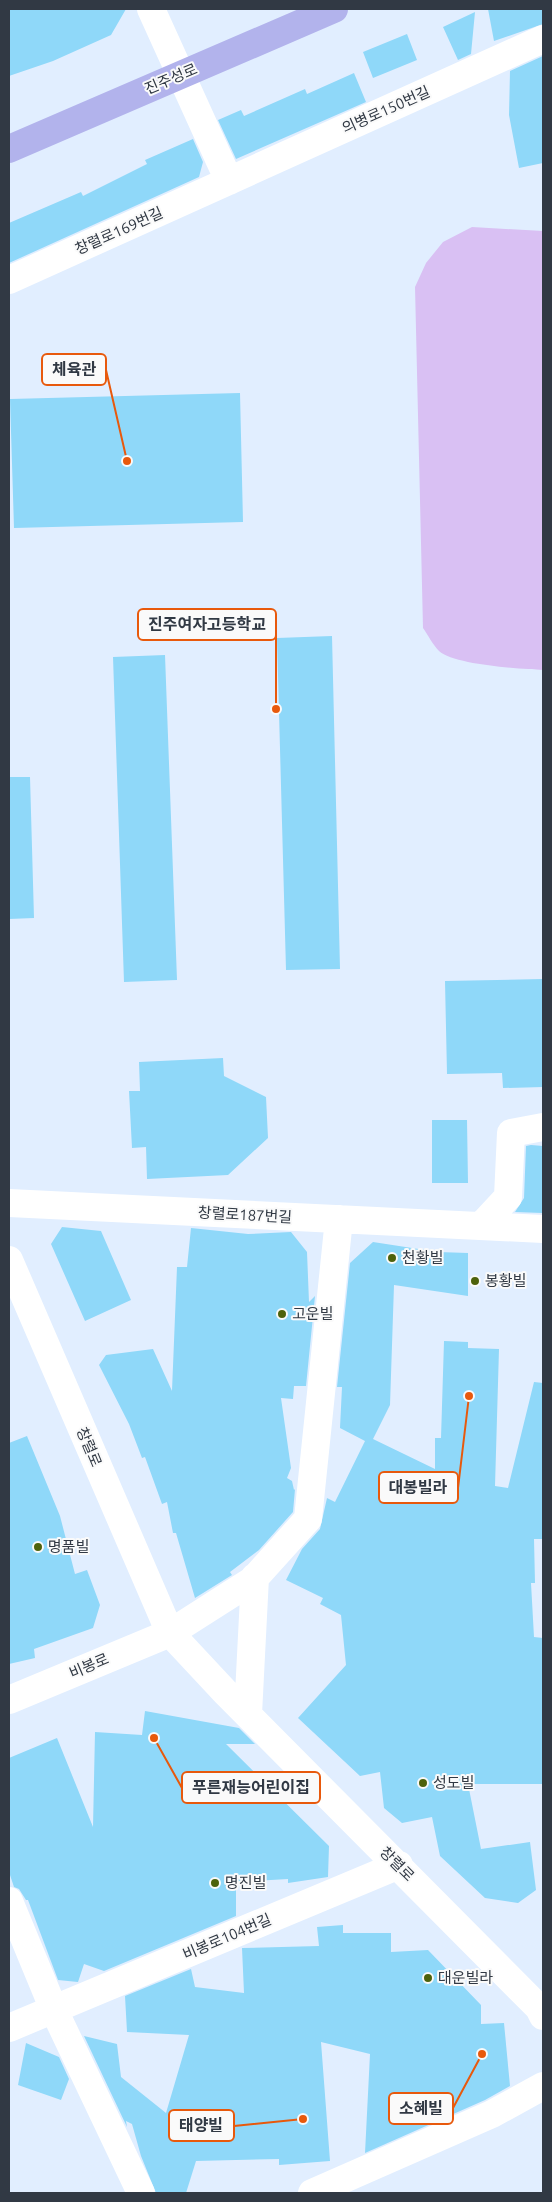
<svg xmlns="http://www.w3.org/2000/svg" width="552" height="2202" viewBox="0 0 552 2202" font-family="Ubuntu,'Noto Sans KR',sans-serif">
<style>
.green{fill:#d9c0f3}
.building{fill:#8fd8f9}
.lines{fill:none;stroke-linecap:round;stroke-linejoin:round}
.minor{stroke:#fff;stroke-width:28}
.major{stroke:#b2b3ec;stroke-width:28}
.poi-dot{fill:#4d620c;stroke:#fafafa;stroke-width:2}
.labels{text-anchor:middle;stroke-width:4;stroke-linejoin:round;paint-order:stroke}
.street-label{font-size:15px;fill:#313944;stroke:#fafafa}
.poi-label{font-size:15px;fill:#313944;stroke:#fafafa;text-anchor:start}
.leader{fill:none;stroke:#e8590c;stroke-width:2}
.callout-dot{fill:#e8590c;stroke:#fafafa;stroke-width:2}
.callout{fill:#fafafa;stroke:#e8590c;stroke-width:2}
.callout-label{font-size:16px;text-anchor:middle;font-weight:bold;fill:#313944}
</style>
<rect width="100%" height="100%" fill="#e1eeff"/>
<path class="green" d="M472,227l71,4v439c-21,-1 -89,-5 -104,-19 -6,-6 -11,-16 -16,-23l-8,-341 11,-24 17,-21z"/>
<path class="building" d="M9,9h117l-15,26 -58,26 -44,15z
M488,9h55v15l-49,17z
M475,12l-4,42 -13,6 -15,-33z
M407,34l10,26 -44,18 -10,-26z
M543,56v107l-24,5 -10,-53 1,-44z
M354,73l12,29 -130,57 -18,-39 23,-10 3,6 61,-27 2,5z
M193,139l10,23 -4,15 -190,86v-40l72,-31 2,4 64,-32 -2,-4z
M240,393l3,129 -229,6 -4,-129z
M332,636l8,333 -54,1 -9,-332z
M165,655l12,325 -53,2 -11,-325z
M9,777h21l4,141 -25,1z
M543,979v108l-40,1 -1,-15 -55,1 -2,-93z
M223,1058l1,18 42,21 2,41 -40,37 -81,4 -1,-32 -14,1 -3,-57h11l-1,-29z
M432,1120h35l1,63h-36z
M531,1145l12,1v67l-28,-1 9,-14 2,-52z
M62,1227l39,4 30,69 -46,21 -34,-77z
M191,1228l57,6 43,-2 16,20 2,50 6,-6 -9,90h-12l-1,13 -12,-1 10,70 -4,10 5,3 2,9 1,-1 -2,23 -34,38 -29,22 2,3 -37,23 -19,-65h-3l-6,-31 -5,2 -17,-47 -3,1 -13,-34 -30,-59 7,-10 47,-6 19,42 5,-124h10z
M373,1242l65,10 30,1v43l-74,-11 -4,120 -17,34 62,30v-31h6l3,-97 24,1v6l31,1 -4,137 13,2 26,-106 9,1v156h-9l1,44h-4l3,54 9,1v146h-75l13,65 49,-7 6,48 -18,13 -33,-5 -45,-42 -8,-39 -30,6 -18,-15 -4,-36 -20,4 -62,-58 48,-53 -5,-50 -21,-11 3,-6 -37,-18 16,-31 18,-20 7,-31 8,4 30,-61 -25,-13 2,-41h-5l13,-124z
M27,1436l33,80 15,58 12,-4 13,35 -7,23 -59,21 1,9 -26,6v-221z
M145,1711l94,17 16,16h-29l103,102 -1,31 -40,6v-4l-52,3v34l-132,55 -20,-7 -6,18 -20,-2 -30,-80h-2l-7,-11 -5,-2 -5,-15v-114l48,-20 36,89 2,-95 47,3z
M343,1925v8h48v19l37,-2 53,55v19l23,-1 6,63 -25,14 -120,53 5,-99 -49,-12 9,119 -51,4v-6l-83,2 -10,32h-30l-15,-37 -9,-32 -6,-3 1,6 -43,-91 33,8 4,33 45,36 23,-78 -62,-3 -2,-36 66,-27 4,18 49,6 -2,-45 77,-2 -2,-19z
M26,2043l33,14 10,22 -8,21 -43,-15z"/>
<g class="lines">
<path class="minor" d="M151,9l78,172
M9,280l534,-241
M9,1203l534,26
M481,1226l27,-29 3,-64 32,-6
M9,1260l161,373 56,60 313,315 4,8
M9,1700l161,-67 83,-53 55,-61 31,-300
M248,1714l7,-137
M9,1901l45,109 87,183
M9,2028l390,-163
M312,2193l180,-79 51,-28"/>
<path class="major" d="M9,149l325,-140"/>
</g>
<g class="poi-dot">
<circle cx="392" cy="1258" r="5"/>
<circle cx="475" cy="1281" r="5"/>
<circle cx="282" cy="1314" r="5"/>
<circle cx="38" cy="1547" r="5"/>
<circle cx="423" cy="1783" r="5"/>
<circle cx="215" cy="1883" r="5"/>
<circle cx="428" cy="1978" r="5"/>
</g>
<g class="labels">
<g class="street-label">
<text transform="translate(171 79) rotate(-23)" y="5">진주성로</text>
<text transform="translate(386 110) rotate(-24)" y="5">의병로150번길</text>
<text transform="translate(119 231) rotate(-24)" y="5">창렬로169번길</text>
<text transform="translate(245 1215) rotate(3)" y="5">창렬로187번길</text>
<text transform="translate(89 1447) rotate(67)" y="5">창렬로</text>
<text transform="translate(89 1666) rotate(-23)" y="5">비봉로</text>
<text transform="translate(397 1864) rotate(45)" y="5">창렬로</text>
<text transform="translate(227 1937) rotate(-23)" y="5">비봉로104번길</text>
</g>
<g class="poi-label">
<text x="402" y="1263">천황빌</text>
<text x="485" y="1286">봉황빌</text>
<text x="292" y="1319">고운빌</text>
<text x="48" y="1552">명품빌</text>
<text x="433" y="1788">성도빌</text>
<text x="225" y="1888">명진빌</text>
<text x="438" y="1983">대운빌라</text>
</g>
</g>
<path class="leader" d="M127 461L106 370M276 709L276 624M469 1396L458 1488M154 1738L182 1788M482 2054L453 2108M303 2119L234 2126"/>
<g class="callout-dot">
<circle cx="127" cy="461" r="5"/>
<circle cx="276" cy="709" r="5"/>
<circle cx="469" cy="1396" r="5"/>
<circle cx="154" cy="1738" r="5"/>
<circle cx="482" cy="2054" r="5"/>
<circle cx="303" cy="2119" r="5"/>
</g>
<g class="callout">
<rect x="42" y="354" width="64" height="31" rx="5"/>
<rect x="138" y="609" width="138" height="31" rx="5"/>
<rect x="379" y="1472" width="79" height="31" rx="5"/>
<rect x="182" y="1772" width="138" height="31" rx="5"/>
<rect x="389" y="2093" width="64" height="31" rx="5"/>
<rect x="169" y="2110" width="65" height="31" rx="5"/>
</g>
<g class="callout-label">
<text x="74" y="375">체육관</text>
<text x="207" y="630">진주여자고등학교</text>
<text x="418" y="1493">대봉빌라</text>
<text x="251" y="1793">푸른재능어린이집</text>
<text x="421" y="2114">소혜빌</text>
<text x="201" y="2131">태양빌</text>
</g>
<rect width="552" height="2202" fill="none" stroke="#313944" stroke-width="20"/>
</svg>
